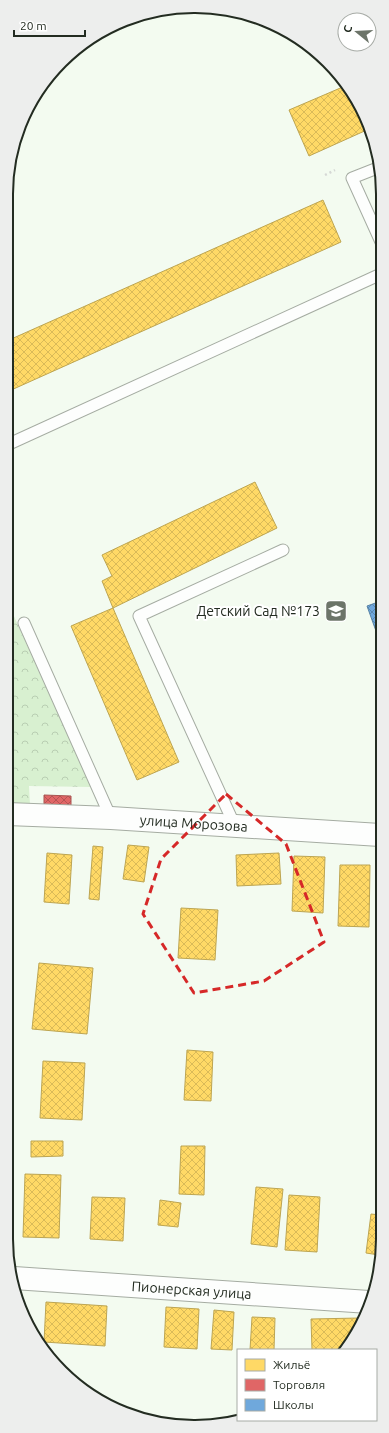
<svg xmlns="http://www.w3.org/2000/svg" width="389" height="1433" viewBox="0 0 389 1433" font-family="Ubuntu,sans-serif">
<style>
.park{fill:url(#park-crowns)}
.homes{fill:url(#homes-cross-hatch);stroke:#bda551}
.shops{fill:url(#shops-cross-hatch);stroke:#a75551}
.schools{fill:url(#schools-cross-hatch);stroke:#5883a4}
.lines{fill:none;stroke-linecap:round;stroke-linejoin:round}
.lane-casing{stroke:#a5aca2;stroke-width:13}
.street-casing{stroke:#a5aca2;stroke-width:24}
.path{stroke:#d5d8d5;stroke-width:2.5;stroke-dasharray:2 3;stroke-linecap:butt}
.lane{stroke:#fdfefd;stroke-width:11}
.street{stroke:#fdfefd;stroke-width:22}
.marked{fill:none;stroke:#d62828;stroke-width:3;stroke-dasharray:8 5;stroke-linejoin:round}
.labels{text-anchor:middle;stroke-width:4;stroke-linejoin:round;paint-order:stroke}
.poi-label{font-size:14px;fill:#232c21;stroke:#fff;text-anchor:end}
.street-label{font-size:14px;fill:#232c21;stroke:#fff}
.rim{fill:none;stroke:#232c21;stroke-width:2}
</style>
<defs>
<pattern id="park-crowns" width="20" height="18" patternUnits="userSpaceOnUse"><rect width="20" height="18" fill="#d8f0d0"/><path d="M2 6a3 3 0 1 1 6 0M12 15a3 3 0 1 1 6 0" fill="none" stroke="#b9ceb2"/></pattern>
<pattern id="homes-cross-hatch" width="8" height="8" patternUnits="userSpaceOnUse"><rect width="8" height="8" fill="#ffd966"/><path d="M0 0l8 8M0 8l8-8" fill="none" stroke="#daba58"/></pattern>
<pattern id="shops-cross-hatch" width="8" height="8" patternUnits="userSpaceOnUse"><rect width="8" height="8" fill="#e06666"/><path d="M0 0l8 8M0 8l8-8" fill="none" stroke="#b55454"/></pattern>
<pattern id="schools-cross-hatch" width="8" height="8" patternUnits="userSpaceOnUse"><rect width="8" height="8" fill="#6fa8dc"/><path d="M0 0l8 8M0 8l8-8" fill="none" stroke="#5b89b2"/></pattern>
</defs>
<rect width="100%" height="100%" fill="#f3fbf0"/>
<path class="park" d="M8,603l83,184 -62,-1 1,19 -23,-1z"/>
<path class="homes" d="M345,86l19,25 5,18 -60,27 -20,-46z
M323,200l18,42 -332,149v-51z
M255,482l22,46 -164,80 -11,-27 10,-5 -10,-21z
M113,608l66,154 -42,18 -66,-154z
M128,845l21,2 -5,35 -21,-3z
M93,846l10,1 -4,53 -10,-1z
M47,853l25,2 -3,49 -25,-2z
M279,853l2,31 -44,2 -1,-31z
M294,856l31,1 -2,56 -31,-2z
M340,865h30l-1,62 -31,-1z
M181,908l37,2 -3,50 -37,-2z
M39,963l54,5 -6,66 -55,-5z
M187,1050l26,2 -2,49 -27,-1z
M43,1061l42,2 -3,57 -42,-2z
M31,1141h32v15l-32,1z
M181,1146h24l-1,49 -25,-1z
M25,1174l36,1 -2,63 -36,-1z
M256,1187l27,2 -6,58 -26,-3z
M289,1195l31,2 -3,55 -32,-2z
M92,1197l33,1 -2,43 -33,-2z
M160,1200l21,3 -3,24 -20,-2z
M371,1214l9,1 -1,40 -13,-2z
M46,1302l61,4 -2,40 -61,-4z
M166,1307l33,2 -2,40 -33,-2z
M214,1310l20,2 -2,38 -21,-1z
M252,1317l23,1 -1,32h-24z
M359,1318v11l-1,4 -15,17h-31l-1,-31z"/>
<path class="shops" d="M44,795l27,1v11h-27z"/>
<path class="schools" d="M381,601v44l-14,-39z"/>
<g class="lines">
<g class="lane-casing">
<path id="lane" d="M380,167l-28,11 29,64
M9,444l372,-170
M24,623l87,195
M235,826l-96,-210 144,-66"/>
</g>
<g class="street-casing">
<g id="street">
<path id="s1" d="M7,814l104,4 269,17"/>
<path id="s2" d="M14,1278l355,24"/>
</g>
</g>
<path class="path" d="M325,175l10,-5"/>
<use href="#lane" class="lane"/>
<use href="#street" class="street"/>
</g>
<path class="marked" d="M226,794l60,50 38,98 -60,39 -70,12 -51,-79 18,-55z"/>
<defs>
<g id="school-square" transform="scale(1.15)"><rect x="-9" y="-9" width="18" height="18" rx="4" fill="#6c7469" stroke="#fff"/><path d="M0-5L7-2L0 1L-7-2ZM-4 1L0 2.5L4 1V4Q0 6-4 4Z" fill="#fff"/></g>
</defs>
<g fill-rule="evenodd">
<use href="#school-square" x="336" y="611"/>
</g>
<g class="labels">
<g class="poi-label">
<text x="320" y="616">Детский Сад №173</text>
</g>
<g class="street-label">
<text dy="5" stroke="none"><textPath href="#s1" startOffset="187">улица Морозова</textPath></text>
<text dy="5" stroke="none"><textPath href="#s2" startOffset="178">Пионерская улица</textPath></text>
</g>
</g>
<path d="M0 0H389V1433H0ZM194 13H195A181 181 0 0 1 376 194V1239A181 181 0 0 1 195 1420H194A181 181 0 0 1 13 1239V194A181 181 0 0 1 194 13Z" fill="#edeeed" fill-rule="evenodd"/>
<path class="rim" d="M194 13H195A181 181 0 0 1 376 194V1239A181 181 0 0 1 195 1420H194A181 181 0 0 1 13 1239V194A181 181 0 0 1 194 13Z"/>
<rect x="237" y="1349" width="140" height="72" fill="#ffffff" stroke="#a7aba6"/>
<rect x="245" y="1359" width="20" height="12" fill="#ffd966" stroke="#a7aba6"/>
<text x="273" y="1369" font-size="12" fill="#232c21">Жильё</text>
<rect x="245" y="1379" width="20" height="12" fill="#e06666" stroke="#a7aba6"/>
<text x="273" y="1389" font-size="12" fill="#232c21">Торговля</text>
<rect x="245" y="1399" width="20" height="12" fill="#6fa8dc" stroke="#a7aba6"/>
<text x="273" y="1409" font-size="12" fill="#232c21">Школы</text>
<g transform="translate(357 32) rotate(288)"><circle r="19" fill="#ffffff" stroke="#a7aba6"/>
<path d="M0-3L7 15L0 10L-7 15Z" fill="#6c7469"/>
<text y="-6" font-size="11" font-weight="bold" text-anchor="middle" fill="#232c21">С</text>
</g>
<path d="M14 30v6h71v-6" fill="none" stroke="#232c21" stroke-width="2"/>
<text x="20" y="30" font-size="12" fill="#232c21" stroke="#ffffff" stroke-width="3" paint-order="stroke">20 m</text>
</svg>
